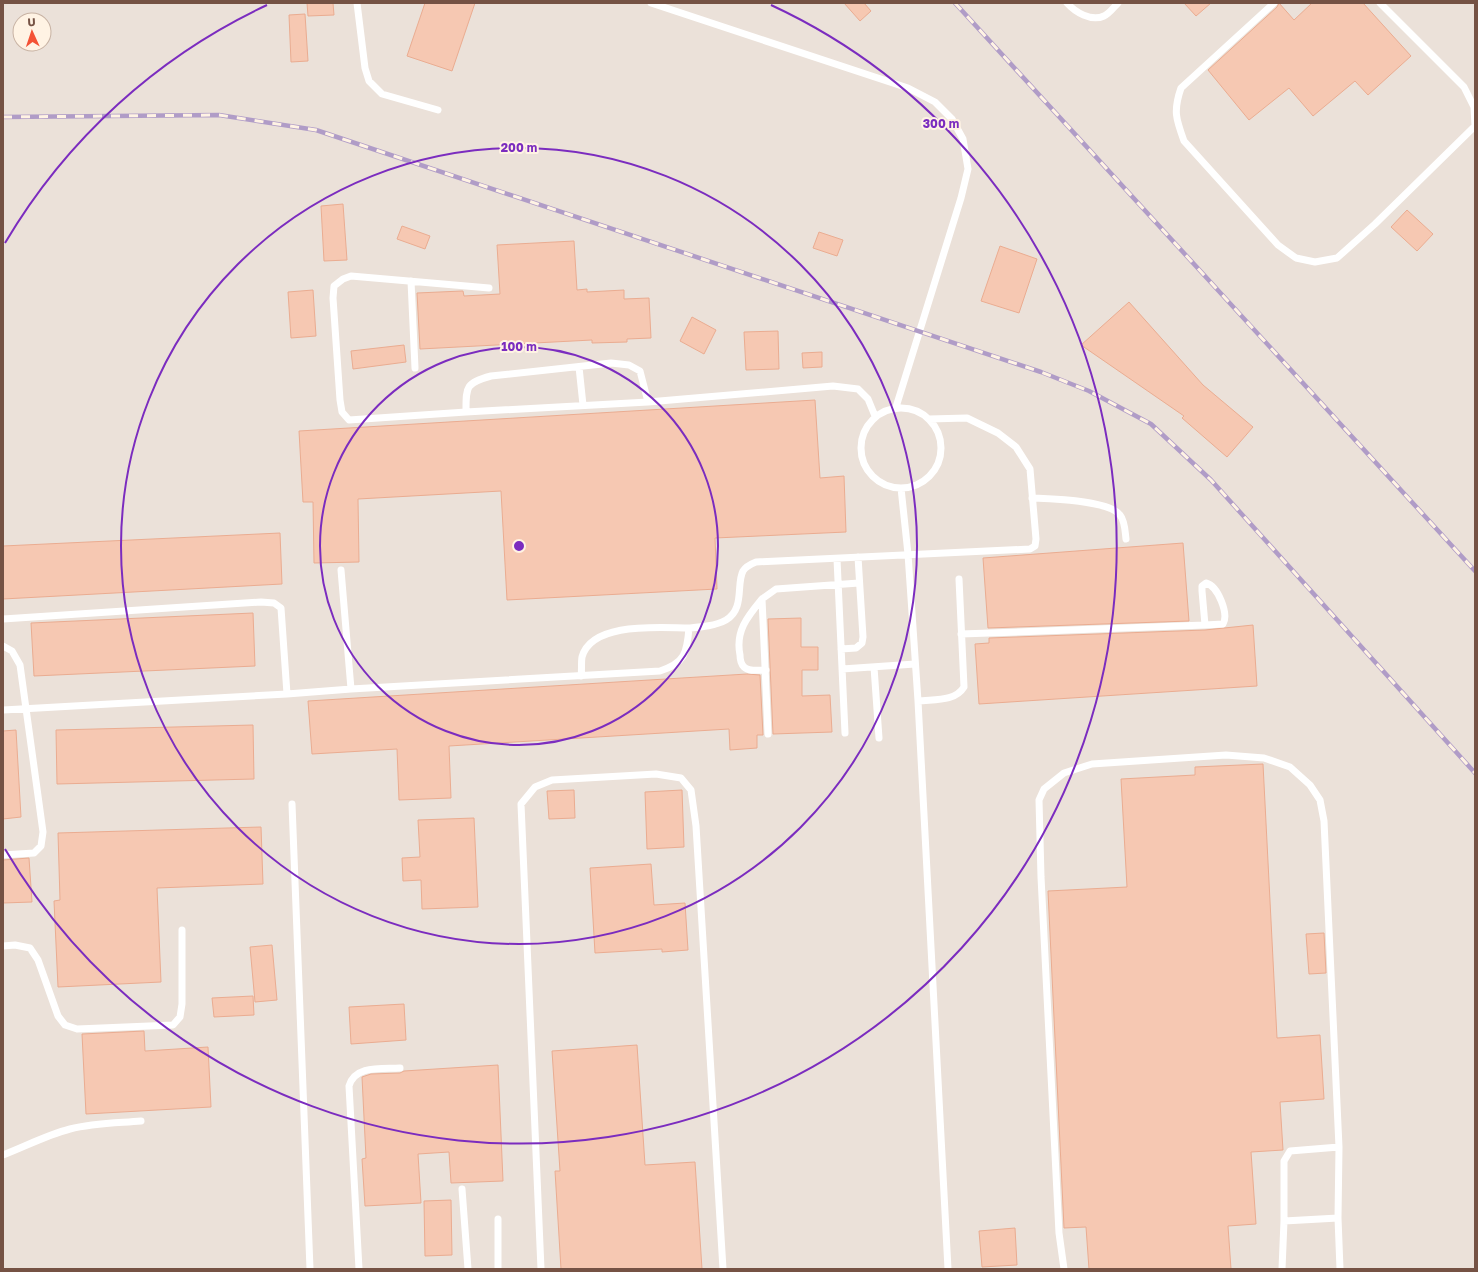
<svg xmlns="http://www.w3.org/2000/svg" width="1478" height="1272" viewBox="0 0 1478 1272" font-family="'Golos Text',sans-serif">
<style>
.industrial{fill:#ebe1d9;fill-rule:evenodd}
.building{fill:#f6c8b2;stroke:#eaac91}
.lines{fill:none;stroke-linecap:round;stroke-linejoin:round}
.lane{stroke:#fff;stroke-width:7}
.rail-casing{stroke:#b09cc7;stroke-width:4.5}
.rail{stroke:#fff3e4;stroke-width:3;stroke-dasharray:9;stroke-linecap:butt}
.ring{fill:none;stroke:#7b2cbf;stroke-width:2}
.centre{fill:#7b2cbf;stroke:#fff3e4;stroke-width:2}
.ring-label{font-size:12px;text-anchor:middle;font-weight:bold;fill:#7b2cbf;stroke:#fff3e4;stroke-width:4;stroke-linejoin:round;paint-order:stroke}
</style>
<rect width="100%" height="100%" fill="#feefdc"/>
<path class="industrial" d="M3,3h1472v1266h-1472zM20,20h24v24h-24z"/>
<path class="building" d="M307,3h26l1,12 -26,1z
M425,3h50l-23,68 -45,-15z
M844,3h20l7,8 -11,10z
M1184,3h27l-15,13z
M1279,3l15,17 18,-17h51l48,53 -43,39 -13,-14 -42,35 -24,-28 -40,32 -41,-50 69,-63z
M305,14l3,47 -17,1 -2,-47z
M343,204l4,56 -23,1 -3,-55z
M1407,210l26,24 -16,17 -26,-24z
M402,226l28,10 -5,13 -28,-10z
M819,232l24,8 -6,16 -24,-8z
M574,241l3,49 10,-1v3l37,-2v9l25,-1 2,40 -24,1v3l-35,1v-3l-172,9 -3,-56 45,-2h1l1,5 36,-2 -3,-49z
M1000,246l37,13 -18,54 -38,-12z
M313,290l3,46 -25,2 -3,-46z
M1129,302l74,83 50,42 -26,30 -45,-39 2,-2 -103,-71z
M692,317l24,13 -12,24 -24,-13z
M778,331l1,38 -33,1 -2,-38z
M404,345l2,17 -53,7 -2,-18z
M822,352v15l-19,1 -1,-15z
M815,400l5,78 24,-2 2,56 -131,6 2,51 -210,11 -6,-109 -143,8 1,63 -45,1 -1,-61h-10l-4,-71z
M280,533l2,51 -279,15v-53z
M1183,543l6,78 -201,7 -5,-70z
M253,613l2,53 -221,10 -3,-53z
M801,618v29h17v23h-16v26l28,-1 2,37 -59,2 -5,-115z
M1253,625l4,61 -278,18 -4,-60 14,-1v-5l216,-8z
M747,674l13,1 3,60h-6v13l-27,2 -1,-21 -280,17 2,52 -52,2 -2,-51 -85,5 -4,-53z
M253,725l1,54 -197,5 -1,-54z
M16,730l5,87 -18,2v-88z
M1263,764l14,274 43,-3 4,64 -44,3 3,48 -32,2 5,72 -28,2 3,43h-142l-3,-42 -22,1 -16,-337 79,-4 -6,-108 74,-4v-8z
M574,790l1,28 -26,1 -2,-28z
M682,790l2,57 -37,2 -2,-57z
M474,818l4,89 -56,2 -1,-29 -18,1 -1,-23 18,-1 -2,-37z
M261,827l2,57 -106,4 4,94 -103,5 -4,-86 6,-1 -2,-67z
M29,858l3,44 -29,1v-43z
M651,864l3,41 31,-2 3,47 -26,2v-3l-67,4 -5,-85z
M1324,933l2,40 -17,1 -3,-40z
M272,945l5,55 -22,2 -5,-55z
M253,996l1,19 -40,2 -2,-19z
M404,1004l2,36 -55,4 -2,-37z
M144,1031l1,20 63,-4 3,60 -125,7 -4,-80z
M637,1045l8,120 50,-3 7,107h-141l-6,-98h5l-8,-120z
M498,1065l5,116 -52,2 -2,-31 -31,2 3,49 -56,3 -3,-47 4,-1 -4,-81 9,-3 29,-1 4,-2z
M451,1200l1,55 -27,1 -1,-55z
M1015,1228l2,37 -35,2 -3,-36z"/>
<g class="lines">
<path class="lane" d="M357,3l8,65 4,13 13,13 56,16
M651,3l257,85 27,14 17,17 11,20 5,30 -7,29 -65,209
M1067,3c8,9 24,19 37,13 5,-2 10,-9 14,-13
M1274,3l-93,85c-8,23 -5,31 3,53l94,104 18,13 19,4 22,-4 38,-34 100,-98 -1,-19 -10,-20 -84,-84
M411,281l4,87
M489,288l-138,-12 -8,3 -9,7 -1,12 7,102 2,12 7,8 117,-8 182,-10 185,-16 25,3 10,10 7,17
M579,367l4,38
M861 448a40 40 0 1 1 80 0a40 40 0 1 1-80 0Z
M466,412c0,-25 -1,-29 25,-36l120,-13 18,2 11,6 8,31
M901,488l7,66 10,147 30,568
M1032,498c19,1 77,2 88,17 5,6 5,16 6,24
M837,559l8,174
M341,570l10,119 309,-18c25,-8 27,-18 29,-43 12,-1 26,-2 37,-8 19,-11 10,-36 17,-49 3,-5 8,-7 13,-9l274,-13 5,-3 1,-7 -6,-70 -14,-22 -18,-14 -31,-15 -38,1
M762,599c-14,17 -27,32 -22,56 0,4 1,9 4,12 5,5 15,3 22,3
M3,619l258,-17 13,1 7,5 6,86 -284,16
M961,634l244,-9 18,-1c6,-10 -5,-38 -17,-41l-4,3v5l3,34
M3,646l9,5 8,14 23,167 -2,14 -7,7 -31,2
M841,649l15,-1 6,-5 1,-6 -5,-80
M874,667l5,71
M842,669l73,-5
M581,676c1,-6 0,-13 1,-19 10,-36 79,-29 107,-29
M287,694l64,-5
M918,701c16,-2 37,1 46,-14l-5,-108
M768,734l-6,-135 14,-10 83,-6
M292,804l18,465
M3,946l12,-1 15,3 8,12 20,56 7,9 12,4 96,-4 7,-8 2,-13v-74
M3,1155c23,-9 44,-20 67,-26 23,-6 47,-6 71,-8
M462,1189l6,80
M1338,1218l2,51
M498,1219v50
M359,1269l-10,-183c6,-21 32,-17 51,-18
M541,1269l-20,-465 14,-17 17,-7 104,-6 25,4 10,12 5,36 27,443
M1064,1269l-5,-36 -18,-356 -2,-77 5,-11 20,-16 28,-9 134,-9 38,3 26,9 20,18 10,15 4,21 15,326 -1,71 -54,3
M1282,1269l2,-48v-60l6,-10 49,-4"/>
<g class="rail-casing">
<path id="rail" d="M955,3l520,568
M3,117l216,-2 97,15 725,242 48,19 62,33 60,56 264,293"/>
</g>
<use href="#rail" class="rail"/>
</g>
<g class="ring">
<circle cx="519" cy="546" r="199"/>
<circle cx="519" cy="546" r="398"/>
<path d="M5 243A597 597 0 0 1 267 5M771 5A597 597 0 1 1 5 849"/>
</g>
<circle cx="519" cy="546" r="6" class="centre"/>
<g class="ring-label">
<text x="941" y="128">300 m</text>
<text x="519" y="152">200 m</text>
<text x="519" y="351">100 m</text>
</g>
<rect width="1478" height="1272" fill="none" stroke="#755244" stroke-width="8"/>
<g transform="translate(32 32) rotate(357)"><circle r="19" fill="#fff3e4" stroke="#c8b3a4"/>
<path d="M0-3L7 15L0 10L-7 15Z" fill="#f45235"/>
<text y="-6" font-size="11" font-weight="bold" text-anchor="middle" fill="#755244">U</text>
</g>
</svg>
